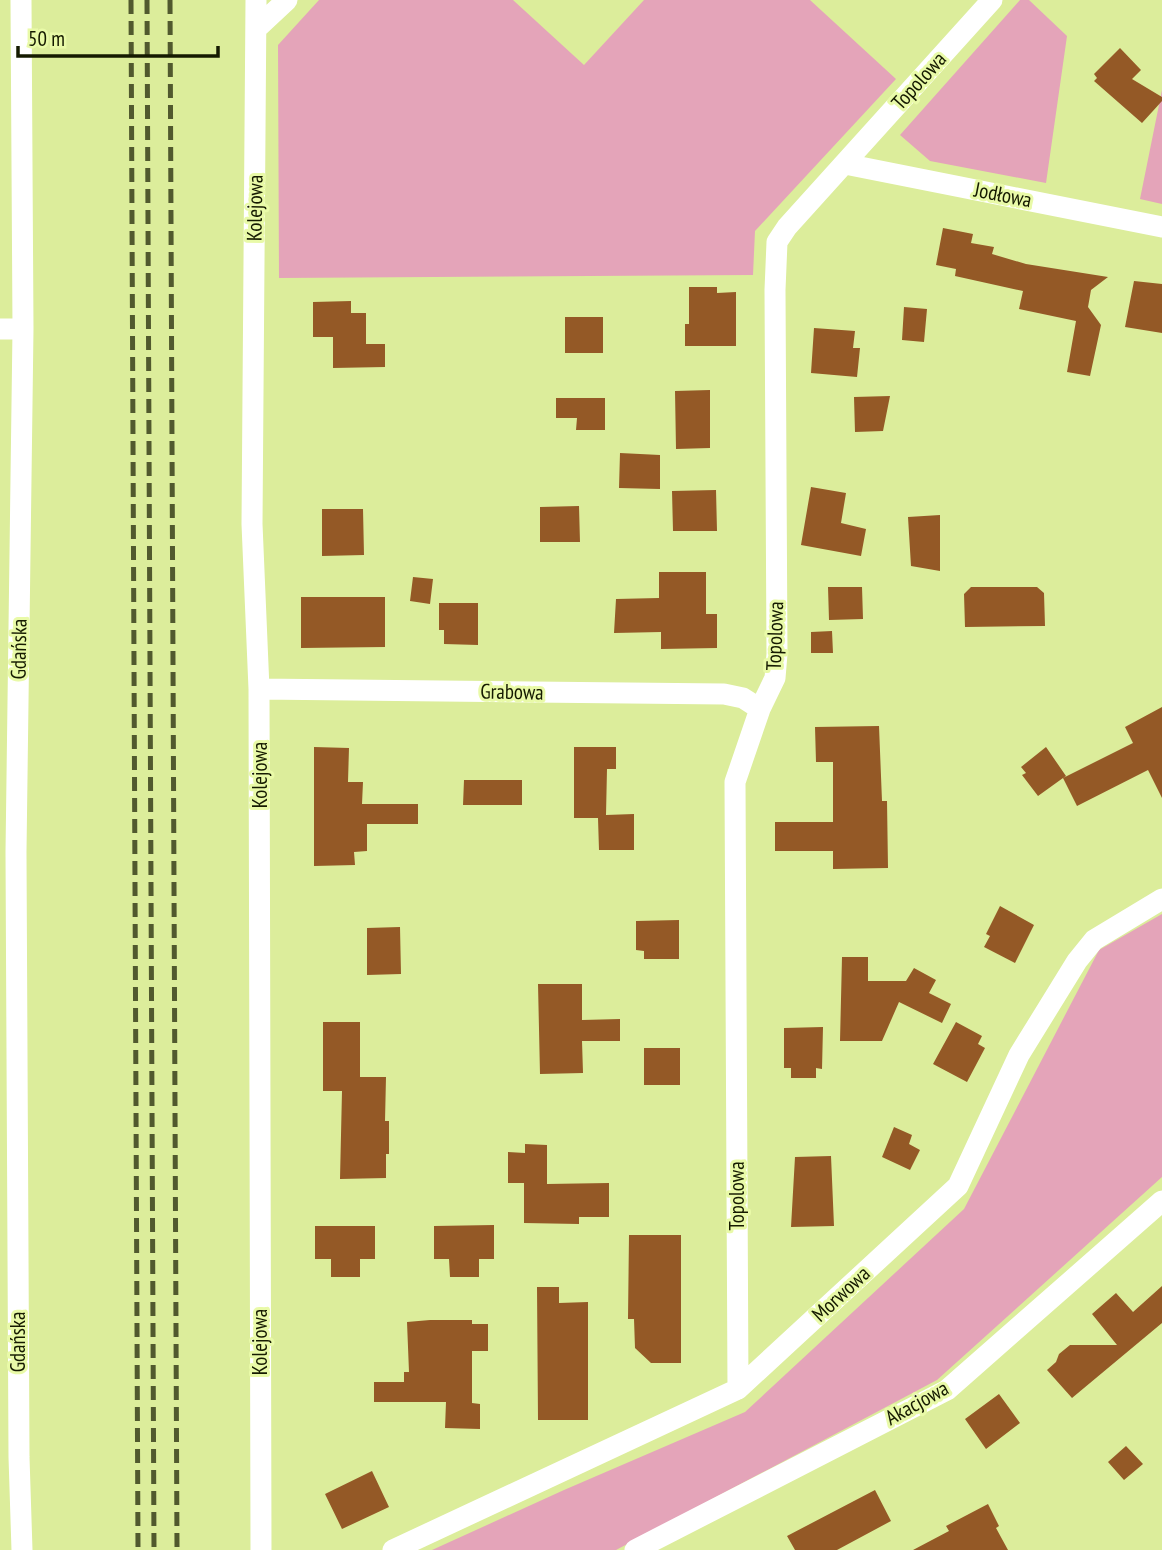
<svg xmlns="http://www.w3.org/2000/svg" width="1162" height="1550" viewBox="0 0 1162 1550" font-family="'PT Sans Narrow',sans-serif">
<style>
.green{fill:#e4a4b9}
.building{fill:#945926}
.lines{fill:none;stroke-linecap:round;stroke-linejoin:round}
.minor{stroke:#fff;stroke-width:21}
.rail{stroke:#51592e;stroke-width:5;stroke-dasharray:14 7;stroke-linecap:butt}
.labels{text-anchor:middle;stroke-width:6;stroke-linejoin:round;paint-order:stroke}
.street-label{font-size:21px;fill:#151a00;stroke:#e9faa8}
</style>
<rect width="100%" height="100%" fill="#dced9b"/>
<path class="green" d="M319,0h194l71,65 60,-65h166l86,79 -141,152 -2,44 -474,3 -1,-233z
M1020,0h9l38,36 -21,147 -116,-22 -30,-26z
M1162,90v114l-22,-5z
M1162,914v263l-225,203 -321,170h-184l132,-60 181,-78 219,-203 135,-259z"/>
<path class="building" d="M1120,48l21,22 -9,9 30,18v4l-20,22 -48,-42 3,-3 -3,-4z
M943,228l30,6 -2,9 23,4 -2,7 34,10 82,13 -17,13 -3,17 13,18 -11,51 -23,-4 9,-51 -57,-12 4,-18 -68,-15 1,-7 -20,-4z
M1134,281l28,3v49l-37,-6z
M689,287h28v6l19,-1v54h-51v-22h4z
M351,301v12h15v31h19v23l-52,1v-31h-20v-35z
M904,307l23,2 -3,33 -22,-2z
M565,317h38v36h-38z
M814,328l41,3 -2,17h7l-3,29 -46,-4z
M710,390v58l-34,1 -1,-58z
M890,396l-7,35 -28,1 -1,-35z
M556,398h49v32h-29l1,-12h-21z
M620,453l40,2v34l-41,-1z
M811,487l35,6 -5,30 25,6 -5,27 -60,-11z
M716,490l1,41h-44l-1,-40z
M579,506l1,36h-40v-35z
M322,509h41l1,46 -42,1z
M940,515v56l-29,-5 -3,-49z
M659,572h47v42h11v34l-56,1v-17l-47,1 2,-34 43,-1z
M413,577l20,2 -3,25 -20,-3z
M828,587h34l1,32 -34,1z
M971,587h66l7,6 1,33 -80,1 -1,-33z
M301,597h84v50l-84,1z
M439,603h39v42l-34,-1v-14h-5z
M832,631l1,22h-22v-21z
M1162,707v91l-14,-28 -71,36 -14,-28 -25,18 -16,-21 4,-2 -5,-6 25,-20 20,29 -3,2 70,-35 -8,-16z
M879,726l3,75h5l1,67 -55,1v-18h-58v-29h58v-60h-17l-1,-35z
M314,747l35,1 -1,34h15l-1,22h56v20h-51v27l-13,1 1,13 -41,1z
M574,747h42v22h-9l-1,46 28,-1v36h-35l-1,-32h-24z
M464,780h58v25h-59z
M1000,906l34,19 -19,38 -31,-16 6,-11 -4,-2z
M679,920v39h-35v-8l-8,-1v-29z
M400,927l1,47 -34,1v-47z
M842,957h26v24h38l8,-13 22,12 -7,13 22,11 -9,19 -43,-21 -17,39h-42z
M538,984h44v36l38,-1v22h-38l1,32 -43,1z
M323,1022h37v55h26l-1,44h4v33h-3v24l-46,1 2,-88h-19z
M956,1022l26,14 -4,8 7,4 -18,34 -34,-18z
M823,1027l-1,42 -6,-1v10h-25v-10h-7v-40z
M644,1048h36v37h-36z
M894,1127l18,8 -3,9 11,6 -10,20 -28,-13z
M525,1144l22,1v39l62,-1v34h-30v7l-55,-1v-40h-16v-31l17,1z
M831,1156l3,70 -43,1 4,-70z
M494,1225v34h-15v18h-29l-1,-18h-15v-33z
M315,1226h60v33h-15v18h-29v-18h-16z
M629,1235h52v128h-30l-16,-15 -1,-29h-6z
M1162,1286v37l-90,75 -25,-28 9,-8 3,-8 11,-9h47l-25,-31 24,-21 17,19z
M537,1287h22v16l29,-1v118h-50z
M430,1320h42v4h16v27h-16v52l8,1v25l-35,-1 1,-26h-72v-20h30v-10h5l-2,-50z
M999,1394l21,29 -34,26 -21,-30z
M1126,1446l17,18 -19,16 -16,-18z
M372,1471l17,36 -47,22 -17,-35z
M875,1490l16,31 -54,29h-42l-8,-14z
M988,1504l11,22 -3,2 12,22h-95l36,-19 -3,-5z"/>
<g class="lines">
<path class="minor" d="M21,0l2,329 -7,523 3,605 3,93
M256,0l-4,524 7,165 2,861
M257,28l30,-28
M845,164l317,63
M0,329h23
M259,689l465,5 19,4 17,11
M738,1389l-3,-607 25,-73 15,-31 2,-24 -2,-364 2,-48 10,-15 205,-227
M393,1550l345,-161 220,-203 61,-131 58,-94 17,-21 68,-41
M635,1550l312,-160 215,-189"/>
<path class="rail" d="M131,0l7,1550
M147,0l7,1550
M170,0l7,1550"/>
</g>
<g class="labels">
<g class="street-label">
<text transform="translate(919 81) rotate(-48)" y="7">Topolowa</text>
<text transform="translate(1003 195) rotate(11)" y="7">Jodłowa</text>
<text transform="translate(255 208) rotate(-89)" y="7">Kolejowa</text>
<text transform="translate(775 636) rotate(-88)" y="7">Topolowa</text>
<text transform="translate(19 649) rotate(-89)" y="7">Gdańska</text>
<text transform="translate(512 692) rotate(1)" y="7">Grabowa</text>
<text transform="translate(260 775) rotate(-90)" y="7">Kolejowa</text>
<text transform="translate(737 1196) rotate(-90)" y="7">Topolowa</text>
<text transform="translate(841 1294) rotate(-43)" y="7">Morwowa</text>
<text transform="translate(18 1342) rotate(-90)" y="7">Gdańska</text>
<text transform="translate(260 1342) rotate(-90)" y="7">Kolejowa</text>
<text transform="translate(917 1403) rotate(-29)" y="7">Akacjowa</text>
</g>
</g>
<path d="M18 46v10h200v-10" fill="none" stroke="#151a00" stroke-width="3.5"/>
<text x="28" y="46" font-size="21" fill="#151a00" stroke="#e9faa8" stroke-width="5" paint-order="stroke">50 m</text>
</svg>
